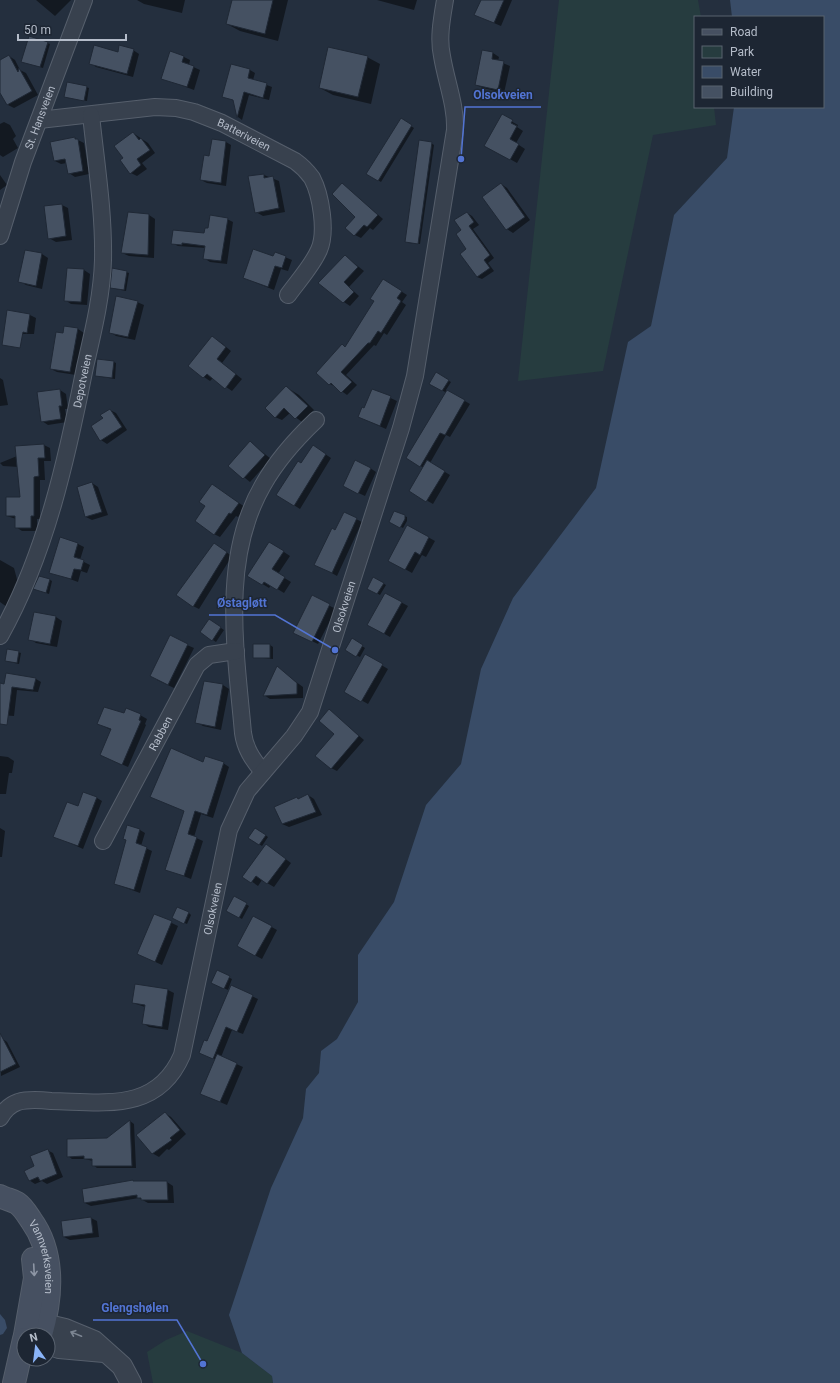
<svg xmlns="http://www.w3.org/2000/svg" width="840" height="1383" viewBox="0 0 840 1383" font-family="Roboto,sans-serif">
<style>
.green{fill:#263c3f}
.water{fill:#394c67}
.shadow{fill:#0007}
.building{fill:#455162;stroke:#1f2835}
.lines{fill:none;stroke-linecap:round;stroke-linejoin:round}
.minor-casing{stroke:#565f6c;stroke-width:18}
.tertiary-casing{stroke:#565f6c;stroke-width:22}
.secondary-casing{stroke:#565f6c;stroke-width:24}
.minor{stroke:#38414e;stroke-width:16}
.tertiary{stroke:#38414e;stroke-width:20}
.secondary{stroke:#465061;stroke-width:22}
.oneway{stroke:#8e96a5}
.oneway2{stroke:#7c8592}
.labels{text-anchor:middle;stroke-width:3;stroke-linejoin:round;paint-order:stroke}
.street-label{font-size:11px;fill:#b4bcc9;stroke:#1d2633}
.leader{fill:none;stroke:#5274d3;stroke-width:1.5}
.callout-dot{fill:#5274d3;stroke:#1d2633;stroke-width:1.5}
.callout-label{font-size:12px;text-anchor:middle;font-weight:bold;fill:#5274d3;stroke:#1d2633;stroke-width:3;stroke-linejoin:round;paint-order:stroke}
</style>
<rect width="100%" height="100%" fill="#242f3e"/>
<path class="green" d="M559,0h139l3,17h-6v90h19l2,18 -63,10 -50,236 -85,10z
M187,1331l55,22 30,23 1,7h-120l-6,-31 19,-12z"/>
<path class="water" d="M730,0h110v1383h-567l-1,-7 -30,-23 -13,-38 42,-127 32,-70 3,-29 13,-16 2,-22 16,-12 21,-37v-47l36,-53 32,-97 35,-41 20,-95 32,-71 83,-110 32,-146 23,-16 23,-111 53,-57 7,-51h89v-90h-91z
M0,1314l5,6 2,8 -4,6 -3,1z"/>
<path class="shadow" d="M36,0h35l-16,16z
M137,0h48l-3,13 -38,-9z
M233,0h55l-10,41 -38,-10 -13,-7z
M377,0h40l-3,10z
M482,0h30l-11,26 -19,-8z
M47,43l3,1 -7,24 -21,-6z
M133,50l6,4 -6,23 -37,-10 -6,-4z
M483,51l10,2 6,4 -1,4 12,5 -6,27 -21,-5 -7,-3z
M9,56l6,4 5,10 6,3 12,22 -24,13 -6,-3 -8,-14v-30z
M184,57l6,3 -1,5 11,5 -6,20 -32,-12z
M367,57l13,7 -9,40 -38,-9 -13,-7z
M250,70l5,3 -2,7 19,7 -3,13 -20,-5 -7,25 -4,-3 -3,-16 -12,-5z
M86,87l3,1 -2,13 -19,-3z
M502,116l16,9 -1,2 6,4 -7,12 9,6 -8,14 -32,-18z
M401,120l13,8 -33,54 -13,-8z
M4,122l6,3 6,11 -3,3 5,9 -15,9 -3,-2v-31z
M133,133l15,10 7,10 -13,10 5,6 -10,7 -6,-3 -6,-14z
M74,138l10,5 5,31 -14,3 -6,-4 -2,-10 -6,1 -6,-3z
M226,142l5,3 -5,41 -19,-3 -6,-3 9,-23z
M431,143l3,2 -14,99 -11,-1 -3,-2z
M0,175l7,10 -7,5z
M264,175l15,6 6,31 -22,4 -7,-4z
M342,184l41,35 -10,11 -3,-2 -9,10 -6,-3 2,-18z
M501,184l6,4 23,32 -17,13 -6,-4z
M62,205l6,3 4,32 -16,2 -7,-4z
M129,213l20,2 6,4 -1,39 -25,-2 -7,-3z
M467,213l5,3 7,9 -6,4 21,29 -6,5 6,8 -12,8 -5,-2 -15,-46z
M227,219l6,3 -6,42 -17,-2 -6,-4 2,-10 -28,-2 -6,-3 33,-9 4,-5z
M26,251l16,3 6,4 -6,31 -16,-4 -7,-4z
M275,253l17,7 -4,11 -7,-2 -7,21 -30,-12 30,-21z
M345,256l19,15 -15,16 10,9 -9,10 -18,-12 -13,-11z
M84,270l6,4 -3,31 -16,-1 -6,-4z
M126,272l3,1 -3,18 -15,-3z
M383,280l24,15 -5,7 4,3 -19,30 -3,-2 -8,13 -2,-1 -28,30 11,10 -10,10 -11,-8 -6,-3 -13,-11 29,-25 29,-47z
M137,302l7,3 -9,35 -19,-4 -6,-4z
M30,315l6,3 -2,16h-23z
M78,329l6,4 -8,42 -19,-3 -6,-3 13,-34z
M219,341l12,10 -9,12 20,16 -10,12 -19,-13 -3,3 -6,-4 -14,-11z
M114,362l2,1 -1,16 -19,-3z
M436,374l15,8 -5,8 24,14 -20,33 -4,-2 -16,28 20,12 -17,29 -23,-13 14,-23 -17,-10 40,-65 -17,-9z
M0,378l3,2 5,25 -8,1z
M286,387l13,8 15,15 -12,12 -12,-9 -8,7 -7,-3z
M60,390l6,4 2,15h-3l2,13 -19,3 -6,-4z
M373,390l24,11 -11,28 -27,-12 6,-7z
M110,410l6,3 11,17 -20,14 -6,-4 3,-21z
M250,442l21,17 -21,23 -21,-17z
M44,445l6,3 1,13h-7l1,19h-5v39h-3v12h-15l-6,-4v-8l-9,-3 14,-18 -2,-31 -16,-1 -3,-3z
M313,446l18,12 -31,51 -22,-14z
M370,468l6,4 -11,24 -15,-7z
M92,483l6,4 10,28 -16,5 -6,-3 -5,-14h2z
M212,485l33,22 -7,10 -2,-1 -16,21 -6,-3 -7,-28z
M404,516l3,1v4l-4,7 -13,-7z
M356,519l6,3 -25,54 -16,-9 14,-36z
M408,526l27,15 -9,16 -4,-2 -10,18 -23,-13z
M78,544l6,3 -4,13 10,5 -3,8 -6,-2 -3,11 -27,-10z
M275,546l15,10 -12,18 13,8 -7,11 -13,-8 -2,3 -21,-13z
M220,548l12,8 -33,53 -6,-3z
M0,560l14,8 9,34 -16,5 -7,-5z
M374,578l12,7 -6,10 -12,-7z
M50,580l2,1 -3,13 -15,-5z
M386,594l22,12 -18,31 -21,-12z
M312,597l24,12 -18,35 -17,-8z
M35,613l21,4 6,4 -5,26 -21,-4 -6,-4z
M209,620l15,10 -8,12 -15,-10z
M352,640l13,8 -5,9 -14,-7z
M187,645l7,3 -20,40 -17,-8z
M270,645l3,2v12l-19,-2z
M18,652l3,1 -2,11 -13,-3z
M366,656l22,13 -20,35 -23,-13z
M277,668l26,19v11l-33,1 -6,-4z
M7,674l29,5 5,3 -3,10 -21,-2 -3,26 -14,-1v-31l5,1z
M223,685l6,4 -8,41 -18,-4 -7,-4z
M329,710l35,30 -27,31 -6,-3 5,-35z
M124,715h16l7,4 -2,5 1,1 -18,42 -27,-12 10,-25 -12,-6z
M0,756l8,1 6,4 -2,12h-3l-3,21h-6z
M203,763h20l6,4 -16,51 -12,-4 -7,23 9,4 -12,38 -25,-10 19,-58z
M308,795l6,4 8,16 -33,12 -7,-3 15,-26 2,1z
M97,798l5,3 -19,48 -28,-13 23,-29z
M0,828l5,3 -3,26h-2z
M140,830l5,3 -4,13 11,5 -12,42 -25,-9 12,-43 -3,-2z
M258,830l10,7 -6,9 -3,-2z
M272,849l19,14 -17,24 -12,-7 -4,6 -14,-10z
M234,897l15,9 -7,13 -15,-8z
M189,913l2,2 -4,9 -11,-5z
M155,915l23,11 -16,39 -24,-11z
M254,917l23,13 -15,29 -24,-13z
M217,972l15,7 -4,11 -13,-6z
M232,987l26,12 -15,35 -11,-4 -11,27 22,10 -16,38 -19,-8 8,-37 -16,-7 7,-11z
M168,990l6,3 -6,37 -19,-3 -6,-4 2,-16 -12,-4z
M3,1039l4,3 13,25 -19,9 -1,-35z
M165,1113l6,4 15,17 -17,16 -2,-1 -8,8 -7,-4z
M130,1121l4,3 2,44h-39l-4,-3v-4l-8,-2h-13l-4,-3 39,-17z
M47,1150l6,3 10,24 -16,7 -5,-3 -7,3 -6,-4 6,-13z
M133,1181l34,1 6,4 1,17h-26l-9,-5 -48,8 -6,-3z
M91,1218l6,3 2,16 -29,3 -6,-3z"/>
<path class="building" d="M232,0h41l-8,34 -39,-10z
M481,0h23l-10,23 -20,-8z
M29,36l19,6 -8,25 -19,-5z
M94,45l24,7 1,-7 15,4 -7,25 -38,-10z
M328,47l40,9 -10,41 -39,-9z
M482,50l11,2 -1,7 12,2 -6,29 -23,-5z
M170,51l14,5 -2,6 12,4 -7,21 -26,-8z
M9,55l9,17 1,-4 13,23 -25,14 -7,-12v-33z
M231,64l19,5 -2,9 19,5 -4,15 -19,-6 -7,26 -4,-18 -11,-3z
M67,82l20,4 -3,15 -20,-4z
M502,114l11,6 -2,3 6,3 -7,13 9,5 -9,16 -26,-14z
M401,118l11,7 -34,56 -12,-7z
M133,132l6,8 2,-2 9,12 -13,9 4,6 -11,9 -10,-14 3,-2 -9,-12z
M75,137v2h3l5,32 -15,3 -3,-15 -11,2 -4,-19z
M212,139l14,2 -5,42 -21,-3 4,-25 5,1z
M419,140l13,2 -14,102 -13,-2z
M264,174v4l9,-2 6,32 -24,5 -7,-37z
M342,183l36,32 -11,12 -3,-2 -10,11 -9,-8 10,-11 -23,-23z
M501,183l24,34 -19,13 -24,-33z
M62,204l4,32 -18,3 -4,-33z
M128,212l21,2 -1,41 -27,-2z
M467,212l7,10 -5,4 21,29 -6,5 6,8 -13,9 -17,-23 6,-5 -10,-15 5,-4 -7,-10z
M210,215l18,3 -7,43 -18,-2 2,-13 -23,-3v2l-11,-1 2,-14 31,3 1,-5h3z
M253,249l20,7 2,-4 11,4 -4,12 -7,-2 -7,21 -25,-9z
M25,250l17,3 -6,33 -18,-4z
M345,255l13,12 -14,15 10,10 -11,11 -25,-20z
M67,268l17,1 -3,33 -17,-1z
M112,268l15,3 -3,19 -14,-2z
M383,279l19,12 -5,7 4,3 -20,32 -3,-2 -8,12h-2l-27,29 11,10 -11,11 -10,-10 -2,2 -13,-12 26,-29 3,3 29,-46 -4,-2z
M116,296l22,5 -10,36 -19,-4z
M7,310l23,4 -3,19 -4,-1 -3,16 -18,-3z
M64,326l14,2 -8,44 -20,-3 6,-37 7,1z
M212,336l14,11 -9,12 19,15 -11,15 -18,-15 -4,4 -15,-12z
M97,359l17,2 -2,17 -17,-2z
M436,372l13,8 -7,11 -13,-7z
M286,386l22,20 -13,13 -11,-11 -9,10 -10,-10z
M60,389l2,17h-3l2,13 -20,3 -4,-30z
M372,389l19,7 -11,30 -22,-9 4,-10 2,1z
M447,390l18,10 -20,35 -5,-2 -20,34 -14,-9z
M110,409l12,18 -22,14 -9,-15 12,-8 -3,-3z
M250,441l15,14 -22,24 -15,-13z
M44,444l1,14h-7l1,18 -5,1v39h-3v12h-16v-12h-9v-19h14l-5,-51z
M313,445l13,9 -32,52 -18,-11 22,-34 3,2z
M355,460l16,8 -13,26 -15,-8z
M427,460l18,11 -19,31 -17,-11z
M92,482l10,30 -17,5 -8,-30z
M212,484l27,19 -8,11 -2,-1 -15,22 -19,-14 10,-15 -6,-4z
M394,511l11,4v4l-5,9 -11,-6z
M344,512l13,6 -25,55 -18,-8 18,-37 3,2z
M407,525l22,12 -9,18 -5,-3 -10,18 -17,-9z
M60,537l18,6 -4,14 10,3 -3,10 -7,-1 -3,10 -22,-6z
M269,542l15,9 -12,18 13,8 -8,13 -13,-8 -2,3 -15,-9z
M214,543l13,9 -34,55 -17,-12z
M39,576l11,3 -4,14 -13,-4z
M373,577l11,6 -7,11 -10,-5z
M385,593l17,9 -18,32 -17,-9z
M312,595l18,9 -18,38 -19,-9z
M34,612l22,4 -6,28 -22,-4z
M209,619l12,8 -9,14 -12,-9z
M170,635l18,9 -20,41 -18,-9z
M352,638l11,7 -7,12 -11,-7z
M253,644h17v14h-17z
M7,649l12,2 -2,12 -12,-2z
M365,654l18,10 -22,38 -17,-10z
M277,666l20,17v11l-34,2z
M6,673l30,5 -3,12 -21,-3 -5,38 -7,-1v-41l4,1z
M204,681l19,3 -8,43 -20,-4z
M104,707l20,6 2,-5 15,6 -2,6 2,1 -19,44 -22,-10 11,-26 -14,-5z
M329,709l30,27 -28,33 -16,-13 19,-22 -15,-13z
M171,748l32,14 2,-6 19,6 -17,53 -12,-4 -7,23 9,3 -13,39 -19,-6 19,-59 -34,-14z
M83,792l14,5 -19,49 -25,-9 14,-35 11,4z
M308,794l8,18 -34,12 -8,-17 23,-10 1,2z
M127,825l13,4 -4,14 11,4 -13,43 -20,-6 12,-44 -3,-1z
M255,828l11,7 -7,10 -11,-7z
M266,844l20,15 -19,25 -11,-8 -5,7 -9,-6z
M234,896l13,7 -8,15 -13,-7z
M177,907l12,5 -5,12 -12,-6z
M154,914l18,7 -17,41 -18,-8z
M253,916l19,10 -17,30 -18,-10z
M217,970l13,6 -6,13 -13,-6z
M135,984l33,5 -6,38 -20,-3 3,-19 -13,-2z
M231,985l22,10 -16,37 -11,-5 -13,32 -14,-6 5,-13 3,1z
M0,1033l16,31 -16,8z
M217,1054l20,9 -17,39 -20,-8z
M165,1112l15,18 -10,8 2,2 -20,14 -16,-19z
M130,1120l2,46h-40v-7h-8v-3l-17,1v-18l40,-1z
M48,1149l9,25 -17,7 -2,-4 -9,4 -5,-10 10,-5 -4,-10z
M133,1180v1h34l1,19h-27v-2h-4v-3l-53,8 -2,-14z
M91,1217l2,16 -30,4 -2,-16z"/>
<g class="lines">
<g class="minor-casing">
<g id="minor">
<path id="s1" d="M39,120l116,-13 21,1 18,4 28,11 73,38c7,5 12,10 17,17 9,17 15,54 7,72 -7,16 -21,31 -31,45"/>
<path id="s2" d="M0,236l23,-74 61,-162"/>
<path id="s3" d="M0,636c46,-82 67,-178 85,-269 8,-35 17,-71 18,-107 1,-48 -7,-97 -12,-145"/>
<path d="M263,772c-11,-13 -18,-24 -20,-39 -7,-81 -23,-174 20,-248 14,-25 33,-46 53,-65"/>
<path id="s4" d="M103,841l94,-176 12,-10 27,-4"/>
<path id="s5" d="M0,1118c4,-7 9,-13 18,-16 10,-3 23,-2 33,-1 53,1 106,12 131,-46l47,-225 18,-39 47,-55 16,-24 91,-284 14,-52 40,-246c1,-25 -9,-49 -13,-74 -4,-18 0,-38 3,-56"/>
</g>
</g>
<g class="tertiary-casing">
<path id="tertiary" d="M28,1326l16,-2 21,5 29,12 28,25 9,17
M48,1344l11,4 45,4"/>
</g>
<g class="secondary-casing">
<g id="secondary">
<path id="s6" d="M0,1196c5,3 12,4 17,7 6,4 10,11 14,17 24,33 21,77 10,115"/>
<path d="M25,1335l10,-57 -2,-19"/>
<path d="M14,1383l10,-44"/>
</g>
</g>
<use href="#minor" class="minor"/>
<use href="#tertiary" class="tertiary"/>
<use href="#secondary" class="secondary"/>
</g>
<defs><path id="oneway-shaft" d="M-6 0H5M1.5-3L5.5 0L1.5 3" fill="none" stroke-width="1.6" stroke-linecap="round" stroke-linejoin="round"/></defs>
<use class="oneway" href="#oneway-shaft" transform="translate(34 1270) rotate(87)"/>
<use class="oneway2" href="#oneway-shaft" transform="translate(76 1334) rotate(-158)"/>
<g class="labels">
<g class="street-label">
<text dy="4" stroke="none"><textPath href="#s2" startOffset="125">St. Hansveien</textPath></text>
<text dy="4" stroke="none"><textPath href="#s1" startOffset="211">Batteriveien</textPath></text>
<text dy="4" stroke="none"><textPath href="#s3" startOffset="269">Depotveien</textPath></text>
<text dy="4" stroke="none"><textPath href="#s5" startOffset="693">Olsokveien</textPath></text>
<text dy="4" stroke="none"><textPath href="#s4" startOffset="122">Rabben</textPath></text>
<text dy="4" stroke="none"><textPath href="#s5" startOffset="358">Olsokveien</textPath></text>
<text dy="4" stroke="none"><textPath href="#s6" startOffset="80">Vannverksveien</textPath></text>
</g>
</g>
<path class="leader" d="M461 159L465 107H541M335 650L275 615H209M203 1364L177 1320H93"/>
<g class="callout-dot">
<circle cx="461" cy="159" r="4"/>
<circle cx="335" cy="650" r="4"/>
<circle cx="203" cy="1364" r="4"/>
</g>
<g class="callout-label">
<text x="503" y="99">Olsokveien</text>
<text x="242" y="607">Østagløtt</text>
<text x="135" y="1312">Glengshølen</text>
</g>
<rect x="694" y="16" width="130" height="92" fill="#1d2633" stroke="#59626f"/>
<rect x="702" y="29" width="20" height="6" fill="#465061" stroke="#59626f"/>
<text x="730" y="36" font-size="12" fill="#b4bcc9">Road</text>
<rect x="702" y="46" width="20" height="12" fill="#263c3f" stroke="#59626f"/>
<text x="730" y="56" font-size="12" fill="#b4bcc9">Park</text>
<rect x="702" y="66" width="20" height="12" fill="#394c67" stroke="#59626f"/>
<text x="730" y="76" font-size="12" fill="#b4bcc9">Water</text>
<rect x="702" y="86" width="20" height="12" fill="#455162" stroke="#59626f"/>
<text x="730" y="96" font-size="12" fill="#b4bcc9">Building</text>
<g transform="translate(36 1347) rotate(346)"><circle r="19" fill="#1d2633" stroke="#59626f"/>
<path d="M0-3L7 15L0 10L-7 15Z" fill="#8ab4f8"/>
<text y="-6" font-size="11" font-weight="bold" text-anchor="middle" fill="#b4bcc9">N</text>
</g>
<path d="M18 34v6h108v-6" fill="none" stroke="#b4bcc9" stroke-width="2"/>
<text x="24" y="34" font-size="12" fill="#b4bcc9" stroke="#1d2633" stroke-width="3" paint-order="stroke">50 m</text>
</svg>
